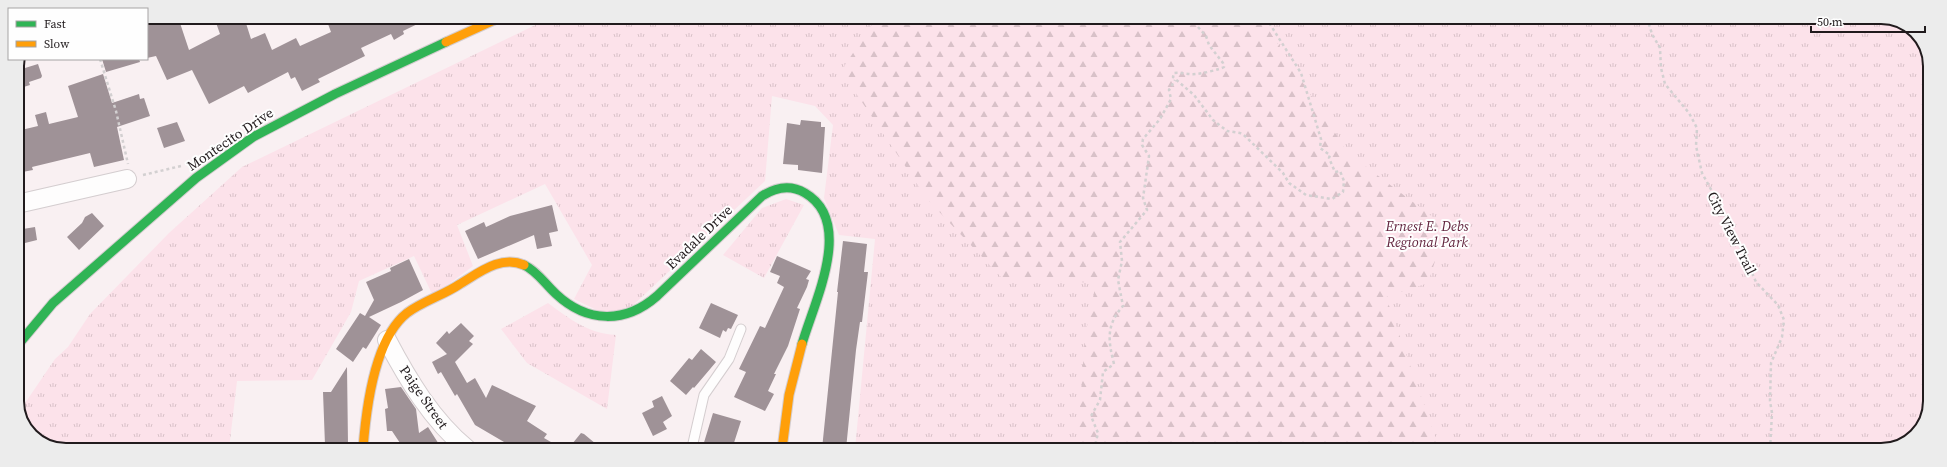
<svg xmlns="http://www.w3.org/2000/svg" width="1947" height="467" viewBox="0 0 1947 467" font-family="'Source Serif 4',serif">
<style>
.grass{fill:url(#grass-tufts)}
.forest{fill:url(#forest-firs)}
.building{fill:#9f9297}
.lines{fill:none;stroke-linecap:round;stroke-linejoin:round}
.lane-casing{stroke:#d4cdcf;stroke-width:11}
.street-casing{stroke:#d4cdcf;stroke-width:20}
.fast-casing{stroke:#d4cdcf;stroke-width:11}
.slow-casing{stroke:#d4cdcf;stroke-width:11}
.path{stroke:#d3d0d1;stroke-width:2.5;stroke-dasharray:3 3;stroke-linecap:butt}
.lane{stroke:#fefdfd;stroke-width:9}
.street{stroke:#fefdfd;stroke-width:18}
.fast{stroke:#30b455;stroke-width:9}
.slow{stroke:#ff9f0a;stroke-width:9}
.labels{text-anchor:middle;stroke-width:4;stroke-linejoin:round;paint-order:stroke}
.street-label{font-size:14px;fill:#211b1d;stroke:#fefefe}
.park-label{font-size:14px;font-style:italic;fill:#62243e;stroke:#fefefe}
.rim{fill:none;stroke:#211b1d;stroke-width:2}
</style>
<defs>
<pattern id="grass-tufts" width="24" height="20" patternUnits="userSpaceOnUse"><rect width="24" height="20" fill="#fce2ea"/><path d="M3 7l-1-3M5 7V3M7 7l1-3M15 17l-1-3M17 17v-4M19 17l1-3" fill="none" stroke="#d8c1c8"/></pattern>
<pattern id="forest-firs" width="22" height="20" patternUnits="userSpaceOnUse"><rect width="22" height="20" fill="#fce2ea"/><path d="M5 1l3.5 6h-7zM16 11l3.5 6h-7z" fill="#d8c1c8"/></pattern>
</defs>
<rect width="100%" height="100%" fill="#f9f0f2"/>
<path class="grass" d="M552,17l1339,1 27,16 12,28 -1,349 -16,27 -32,12 -1026,-1 20,-210 -36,-4 -15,-37 9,-73 -18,-19 -43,-10 -7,85 -137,129 -25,3 -29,-14 18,-34 -47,-81 -88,41 16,41 -40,30 -19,-40 -55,25 -8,31 -39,68 -75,1 -8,68h-173l-27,-15 -10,-22 36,-53 13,-12 22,-33 79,-81 73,-66z
M786,199l18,6 -40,73 -41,-23 39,-47z
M548,303c22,16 39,30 68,32l-9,74 -80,-46 -26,-34z"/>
<path class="forest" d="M877,17l384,1 87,135 98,74 -18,56 -42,14 54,153h-363l8,-114 11,-53 -94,-5 -74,-78 -87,-129z"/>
<path class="building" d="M147,17h31l11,33 31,-16 -6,-17h30l7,22 14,-6 7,17 24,-12 4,8 31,-14 -3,-8 15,-7h89l-29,14 1,3 -10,6 -3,-6 -30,14 4,8 -47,23 2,3 -18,9 -7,-14 -4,2 -3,-7 -40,21 -4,-7 -35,18 -17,-34 -25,10 -11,-24 -9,2z
M20,59h2l3,9 13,-4 4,12 -1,2 -12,4 1,3 -13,4v-23z
M102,59h37l1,3 -34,10z
M103,74l9,29 27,-9 1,5 4,-1 6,18 -33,11 7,33 -30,7 -4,-14 -58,14 1,3 -16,3v-42l21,-5 -3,-11 11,-3 3,12 29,-7 -10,-31z
M801,120l20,2v5h4l-3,46 -24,-3v-5l-15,-1 4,-41 13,2z
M177,122l8,19 -21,7 -7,-20z
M552,205l6,26 -9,2 3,13 -15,3 -3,-14 -56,24 -13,-28 19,-9 2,5 24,-11z
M92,213l12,13 -25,24 -12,-13 15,-14 3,-6z
M35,227l2,13 -20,5v-15z
M843,241l24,3 -3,28h4l-6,50h-2l-4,28 -10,99h-24l16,-157h-1z
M777,256l34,15 -5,8 3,1 -2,7 -10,21 3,1 -12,37 -14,28h2l-8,17 6,3 -9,17 -31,-14 12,-25 -7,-3 21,-43 5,2 19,-41 -7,-4 3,-7 -10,-4z
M409,259l14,31 -22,12 -32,15 12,8 -15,24 -3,-2 -10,15 -17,-13 24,-36 5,3 9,-16 -8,-18 25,-11 -1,-3z
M711,303l27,12 -7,14 -3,-1 -2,4 -3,-2 -3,8 -21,-10z
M461,323l13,13 -5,5 4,3 -18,18 12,21 8,-5 11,20 6,-13 44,21 -9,15 20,13 -3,4 19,11h-47l-41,-24 -18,-31 -2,2 -14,-24 -3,2 -6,-12 15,-8 -11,-11 11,-12 2,3z
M701,349l15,13 -22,26 -1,-1 -7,8 -16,-14 19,-23 3,2z
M347,367l1,77 -23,1 -2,-53h8z
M401,387l15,22 3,24 9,-6 14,22h-38l-12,-18h-5l-2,-22 3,-1 -3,-19z
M662,396l10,20 -9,6 4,7 -14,7 -11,-23 12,-6 -2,-6z
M713,413l28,8 -9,28h-30z
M581,433l3,1 18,15h-34z"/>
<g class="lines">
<g class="lane-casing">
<path id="lane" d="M694,449l-1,-6 11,-48 25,-36 12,-30"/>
</g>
<g class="street-casing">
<path id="street" d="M17,204l110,-25
M387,340c21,40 45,80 80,109"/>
</g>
<g class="fast-casing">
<path id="fast" d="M524,265c13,6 21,19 32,29 31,29 69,30 101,2l105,-100c14,-9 28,-12 43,-3 50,29 9,109 -3,151
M17,346l36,-43 143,-125 57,-41 82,-43 111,-52"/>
</g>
<g class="slow-casing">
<path id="slow" d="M446,42l55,-25
M363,449c3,-40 11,-110 44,-136 16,-12 37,-18 53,-29 20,-12 41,-29 64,-19
M782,449l7,-54 13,-51"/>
</g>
<path class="path" d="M1190,18l16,18 3,9 14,18 1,4c-3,2 -23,7 -28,7 -7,1 -14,-2 -22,-1l-1,4 21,18 19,25 14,11 13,2 5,3 38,37 6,10 17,12 26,4 11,-7 1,-11 -4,-10 -5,1 -6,-14 1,-3 -10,-7 1,-9 -20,-66 -35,-55
M1647,18l5,16 8,14 1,20 4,16 24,29 8,15 -1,18 6,27 28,51 26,58 22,23 6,15 -2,17 -11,26 -1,38 2,12 -2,37
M100,59l16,52 12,53
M143,175l38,-9
M1094,450l4,-17 -7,-17 9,-16 3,-28 11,-8c-6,-24 -8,-39 9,-58l-5,-26 4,-19 -2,-19 27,-32 -4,-12 6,-42 -7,-11 1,-6 17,-20 11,-20 -2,-9 6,-10"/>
<use href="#lane" class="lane"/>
<use href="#street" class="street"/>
<use href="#fast" class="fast"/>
<use href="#slow" class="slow"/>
</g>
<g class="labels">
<g class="street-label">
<text transform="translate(230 139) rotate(-34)" y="5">Montecito Drive</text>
<text transform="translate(1732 233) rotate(63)" y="5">City View Trail</text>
<text transform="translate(699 237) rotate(-44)" y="5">Evadale Drive</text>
<text transform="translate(424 397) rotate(55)" y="5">Paige Street</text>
</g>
<g class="park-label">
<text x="1427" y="231">Ernest E. Debs<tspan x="1427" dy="16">Regional Park</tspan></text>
</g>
</g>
<path d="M0 0H1947V467H0ZM66 24H1881A42 42 0 0 1 1923 66V401A42 42 0 0 1 1881 443H66A42 42 0 0 1 24 401V66A42 42 0 0 1 66 24Z" fill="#ececec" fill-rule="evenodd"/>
<path class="rim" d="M66 24H1881A42 42 0 0 1 1923 66V401A42 42 0 0 1 1881 443H66A42 42 0 0 1 24 401V66A42 42 0 0 1 66 24Z"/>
<rect x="8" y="8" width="140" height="52" fill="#fefefe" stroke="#a6a3a4"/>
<rect x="16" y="21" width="20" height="6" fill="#30b455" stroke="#a6a3a4"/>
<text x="44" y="28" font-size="12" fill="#211b1d">Fast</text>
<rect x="16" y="41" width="20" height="6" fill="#ff9f0a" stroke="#a6a3a4"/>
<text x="44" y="48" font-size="12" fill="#211b1d">Slow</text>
<path d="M1811 26v6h114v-6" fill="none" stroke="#211b1d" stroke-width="2"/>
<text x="1817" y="26" font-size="12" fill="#211b1d" stroke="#fefefe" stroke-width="3" paint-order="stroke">50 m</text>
</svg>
